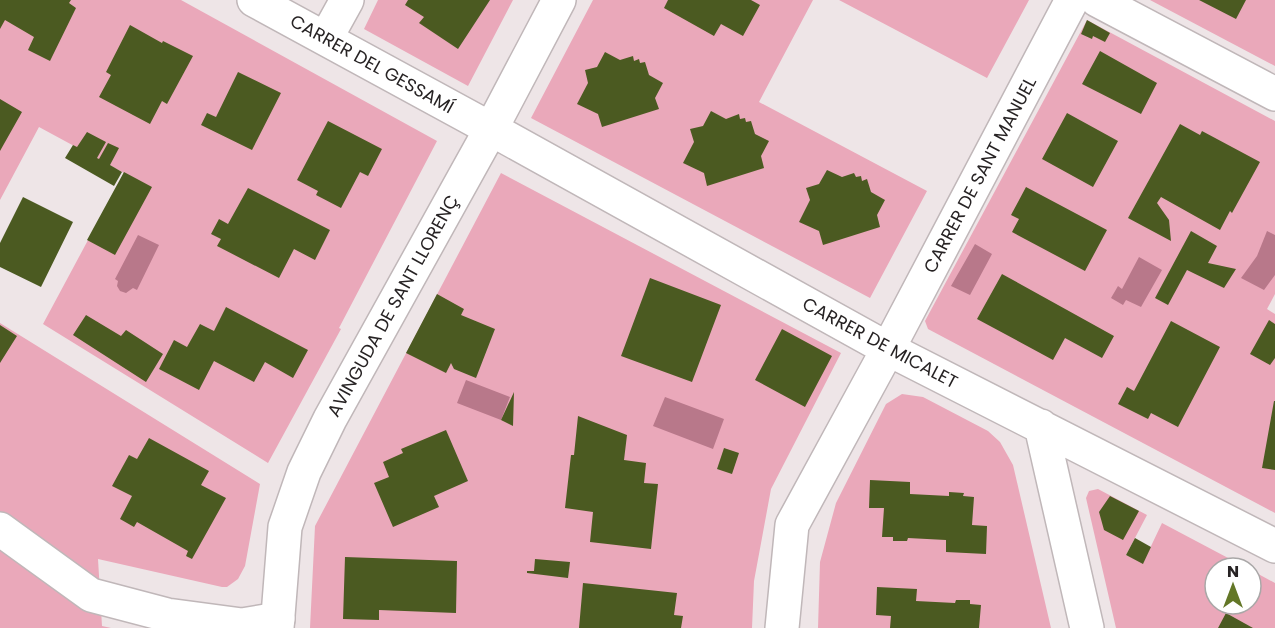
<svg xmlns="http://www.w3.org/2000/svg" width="1275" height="628" viewBox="0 0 1275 628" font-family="Poppins,sans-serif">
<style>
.green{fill:#eaa8ba}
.water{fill:#b8788a}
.building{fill:#4b5a21}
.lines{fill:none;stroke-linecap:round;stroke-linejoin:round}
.minor-casing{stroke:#c0b7b9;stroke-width:36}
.tertiary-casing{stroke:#c0b7b9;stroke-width:36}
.minor{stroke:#fff;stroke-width:33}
.tertiary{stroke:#fff;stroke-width:33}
.labels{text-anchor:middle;stroke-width:6;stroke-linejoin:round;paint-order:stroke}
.street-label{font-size:18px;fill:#272324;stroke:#fff}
</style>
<rect width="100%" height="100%" fill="#eee5e7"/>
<path class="green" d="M0,0h181l256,141 -98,187 2,1 -73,134 -225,-139 81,-151 -85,-46 -39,73z
M378,0h135l-45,86 -104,-57z
M593,0h220l-54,102 168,89 -57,107 -339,-180z
M839,0h190l-42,78z
M1150,0h125v66z
M1087,20l188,101v173l-8,15 8,5v199l-347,-184 -3,-8z
M501,173l340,180 -70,136 -17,92 -2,47h-442l5,-102z
M0,323l260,161 -15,82 -7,13 -11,8h-5l-124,-28 4,67 9,2h-111z
M902,394l21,3 65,34 12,11 13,23 38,163h-233l2,-66 16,-59 50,-99z
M1098,489l49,26 -21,40 17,8 19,-40 85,45h-32v36h36v-34l24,13v45h-159l-30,-130 3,-7z"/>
<path class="water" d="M1267,231l8,4v40l-11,15 -23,-12 16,-22z
M138,235l21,10 -22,45 -4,-2 -7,5 -6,-2 -3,-5 1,-5 -3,-2z
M975,244l17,10 -22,41 -19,-9z
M1139,257l23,13 -21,37 -15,-7 -3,5 -12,-7 7,-12 4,3z
M466,380l44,17 -9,23 -44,-17z
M665,397l59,22 -11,30 -60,-23z"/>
<path class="building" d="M0,0h71l-2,3 7,5 -26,53 -22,-11 6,-13 -29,-17 -5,9z
M408,0h82l-32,49 -39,-26 5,-6 -19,-12z
M668,0h83l9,5 -17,31 -22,-12 -7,12 -50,-28z
M1199,0h47l-10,19z
M1087,20l23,13 -5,9 -12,-6 -1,3 -11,-5z
M130,25l32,18 1,-2 30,15 -26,48 -5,-3 -12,23 -51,-27 12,-22 -5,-3z
M1100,51l57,32 -16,31 -59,-30z
M605,52l15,8 13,-4 1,5 5,-2 1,4 5,-1 4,13 14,8 -8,15 4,11 -57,18 -4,-13 -21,-10 11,-21 -3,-13 12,-3z
M238,72l43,21 -29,57 -51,-25 6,-12 9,4z
M0,99l22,13 -22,39z
M711,111l15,8 13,-5 1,5 5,-1 1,4 5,-1 4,13 14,7 -8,15 3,12 -57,18 -3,-13 -21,-10 11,-21 -4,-13 13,-3z
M1067,113l51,28 -25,46 -51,-28z
M328,121l54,28 -14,27 -8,-4 -19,36 -25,-13 2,-4 -21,-11z
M1180,124l20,11 2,-4 58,31 -28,51 -2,-2 -10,19 -59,-33 -4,6 12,17 2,21 -43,-23z
M87,132l19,10 -9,16 2,1 9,-16 11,5 -9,17 12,7 -8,14 -49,-28 8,-13 4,2z
M827,170l15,7 12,-4 2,4 5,-1 1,5 5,-2 4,13 14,8 -8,15 3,12 -57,18 -4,-14 -20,-9 11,-22 -4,-12 13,-4z
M124,172l28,15 -37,68 -28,-15z
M1026,187l81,43 -22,41 -73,-39 7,-13 -8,-4z
M248,188l82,42 -15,30 -21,-11 -15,29 -62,-32 4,-7 -10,-5 8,-15 9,5z
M23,197l50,25 -32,65 -41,-20v-24z
M1191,231l26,15 -9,17 28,6 -12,19 -37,-18 -19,35 -13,-7z
M1002,274l112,62 -12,22 -37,-20 -12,22 -76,-41z
M650,278l71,27 -29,77 -71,-26z
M437,294l27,15 -3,6 34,14 -19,49 -22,-9 -3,-6 -5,10 -40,-20z
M226,307l82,43 -15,28 -28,-16 -11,20 -40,-21 -15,29 -40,-21 15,-29 13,7 13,-23 14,7z
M86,315l35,21 5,-6 37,24 -17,28 -73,-47z
M1269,320l6,4v34l-5,7 -20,-11z
M1171,321l49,26 -42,80 -27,-14 -3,6 -30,-15 9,-17 7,4z
M0,325l17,11 -17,27z
M782,329l50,27 -27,51 -50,-27z
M514,392l-1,34 -12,-6z
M1274,401h1v69l-13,-2z
M578,416l49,19 -3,25 22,3 -2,20 14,1 -7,65 -61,-7 3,-30 -28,-4 6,-53h3z
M446,430l22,51 -34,15 5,11 -46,20 -19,-44 15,-6 -6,-15 20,-9 -2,-4z
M149,438l60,33 -8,14 25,13 -34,61 -6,-3 2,-5 -51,-29 -3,5 -14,-8 12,-23 -20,-10 17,-31 8,4z
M724,448l15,5 -7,21 -15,-5z
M870,480l40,2v12l39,2v-4l15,1 -1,3 11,1 -2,28 15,1 -1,28 -40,-2v-12l-38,-2 -1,3h-14v-4h-11l2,-29h-15z
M1110,496l29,15 -16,29 -19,-10 -5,-18z
M1135,538l16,9 -8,17 -17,-9z
M345,557l112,4 -1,52 -77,-3v10l-36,-1z
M535,559l35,3 -2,16 -41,-5v-2h7z
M583,583l94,10 -3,22 9,1 -2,12h-102z
M877,587l40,2 -1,12 39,2 1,-3h14v4l11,1 -2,23h-89l1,-12 -15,-1z
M1226,613l27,15h-35z"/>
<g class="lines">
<g class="minor-casing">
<path id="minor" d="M254,0l237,129 397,220 387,197
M1097,0l178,94
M326,38l21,-38
M1041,426l46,202
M0,529l91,66 76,20 75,10 36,-6
M782,628l10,-103 96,-176 184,-349"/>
</g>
<g class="tertiary-casing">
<path id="tertiary" d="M277,628l8,-101 19,-55 26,-53 161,-290 68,-129"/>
</g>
<use href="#minor" class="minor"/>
<use href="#tertiary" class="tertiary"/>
</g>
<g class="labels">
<g class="street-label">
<text transform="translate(372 64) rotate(29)" y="6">CARRER DEL GESSAMÍ</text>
<text transform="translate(980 175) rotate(-62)" y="6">CARRER DE SANT MANUEL</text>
<text transform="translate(393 306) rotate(-61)" y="6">AVINGUDA DE SANT LLORENÇ</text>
<text transform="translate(880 343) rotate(28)" y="6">CARRER DE MICALET</text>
</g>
</g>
<g transform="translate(1233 586)"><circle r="28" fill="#ffffff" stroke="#a9a7a7" stroke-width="1.5"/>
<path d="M0-4.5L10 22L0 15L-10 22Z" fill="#637727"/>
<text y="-9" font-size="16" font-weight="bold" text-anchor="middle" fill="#272324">N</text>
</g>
</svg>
